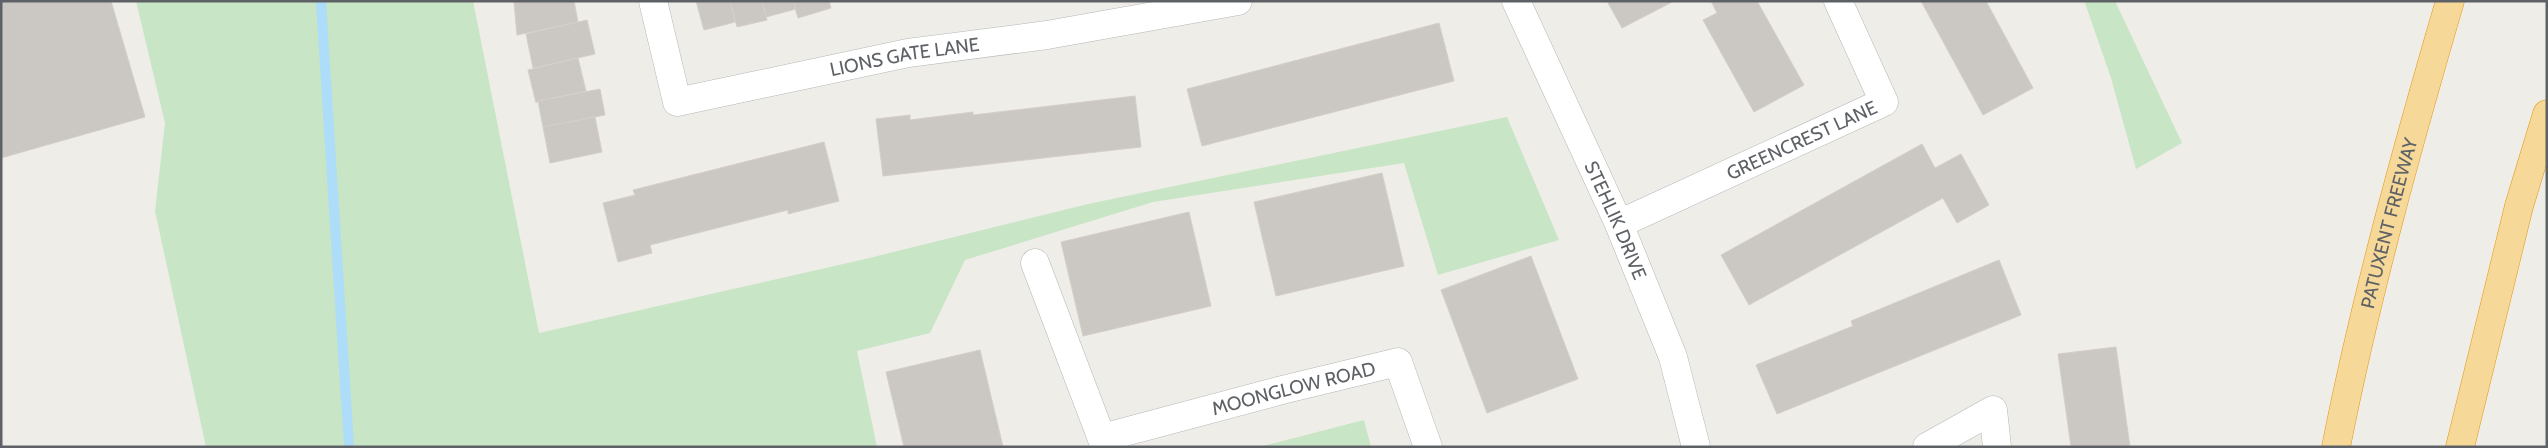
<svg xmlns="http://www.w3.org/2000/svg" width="2548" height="448" viewBox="0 0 2548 448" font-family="Cabin,sans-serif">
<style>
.green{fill:#c8e5c6}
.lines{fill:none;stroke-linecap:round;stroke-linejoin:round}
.stream{stroke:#adddf9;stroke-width:10}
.building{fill:#cbc8c4;stroke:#d4cec6}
.street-casing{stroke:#b4b7ba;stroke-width:29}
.highway-casing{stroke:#e69510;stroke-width:29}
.street{stroke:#fff;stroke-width:28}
.highway{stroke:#f6d898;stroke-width:28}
.labels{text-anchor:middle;stroke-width:4.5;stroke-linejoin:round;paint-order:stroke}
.street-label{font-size:19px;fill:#5e6266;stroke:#fff}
</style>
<rect width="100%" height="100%" fill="#efede7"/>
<path class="green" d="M136,1h337l66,332 326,-74 223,-55 419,-87 52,123 -121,35 -34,-112 -251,39 -188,58 -35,73 -73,18 20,96h-671l-51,-236 10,-88z
M2088,1h27l67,142 -46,26 -25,-91 -26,-75z
M1364,420l7,27h-112z"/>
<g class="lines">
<path class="stream" d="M321,1l28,446"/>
</g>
<path class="building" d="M1,1h110l34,116 -144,41z
M574,1l4,21 -61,13 -3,-33z
M696,1h34l5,21 -31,8z
M730,1h32l5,19 -30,7z
M762,1h31l3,8 -30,8z
M793,1h36l2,7 -33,10z
M1607,1h67l-52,27z
M1711,1h46l47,84 -50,27 -51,-92 14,-7z
M1921,1h65l47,87 -50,27z
M587,20l8,34 -62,14 -7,-34z
M1439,23l15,58 -252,65 -15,-57z
M578,58l8,33 -48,10 -2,2 -8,-33z
M600,89l5,26 -62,12 -5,-26z
M1135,96l6,51 -258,29 -7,-57 34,-4v5l63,-8v3z
M595,117l7,35 -52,11 -7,-36z
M824,142l15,59 -51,13v-4l-138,35 2,8 -34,9 -15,-59 32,-8 -2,-5z
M1922,144l13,24 26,-14 28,51 -32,18 -14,-25 -194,107 -28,-50z
M1382,173l22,93 -128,30 -22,-94z
M1189,212l22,94 -128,30 -22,-94z
M1531,256l47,123 -91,34 -46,-123z
M1999,260l22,55 -244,99 -21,-49 97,-39 -2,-5z
M2116,347l14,100h-59l-13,-93z
M980,350l23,97h-99l-18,-75z"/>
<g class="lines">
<g class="street-casing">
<g id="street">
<path id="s1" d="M653,1l24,101 231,-49 139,-18 191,-34"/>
<path id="s2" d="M1516,1l103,223 54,133 23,90"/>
<path id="s3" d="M1619,224l265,-122 -46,-101"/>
<path d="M1035,263l70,184"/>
<path id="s4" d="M1102,438l180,-48 116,-28 30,85"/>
<path d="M1927,447l66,-37 4,37"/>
</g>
</g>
<g class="highway-casing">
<g id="highway">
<path id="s5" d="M2336,447c30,-151 71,-299 114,-446"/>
<path d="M2460,447l59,-241 28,-92"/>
</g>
</g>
<use href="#street" class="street"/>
<use href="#highway" class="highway"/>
</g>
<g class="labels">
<g class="street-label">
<text dy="7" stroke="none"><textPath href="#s1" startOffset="336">LIONS GATE LANE</textPath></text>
<text dy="7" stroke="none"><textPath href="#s3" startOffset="201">GREENCREST LANE</textPath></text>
<text dy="7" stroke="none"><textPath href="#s2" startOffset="241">STEHLIK DRIVE</textPath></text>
<text dy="7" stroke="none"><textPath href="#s5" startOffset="230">PATUXENT FREEWAY</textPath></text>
<text dy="7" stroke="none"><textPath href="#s4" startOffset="198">MOONGLOW ROAD</textPath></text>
</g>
</g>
<rect width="2548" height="448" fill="none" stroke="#5e6266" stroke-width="5"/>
</svg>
